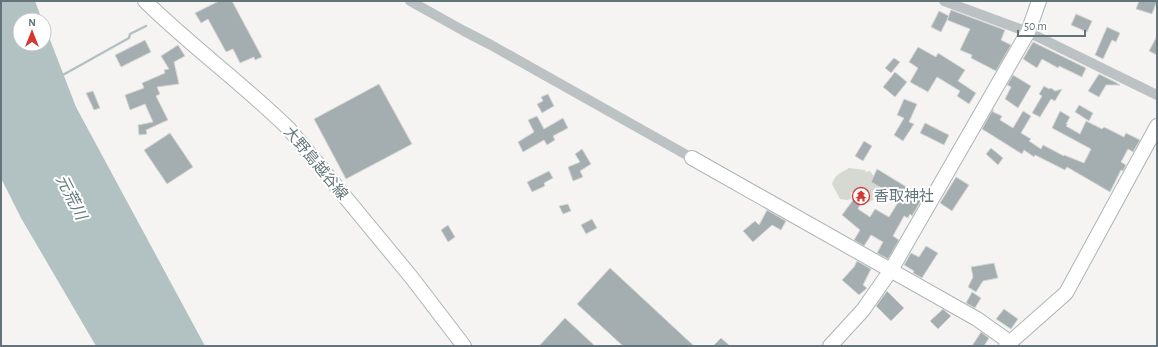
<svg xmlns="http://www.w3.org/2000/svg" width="1158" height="347" viewBox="0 0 1158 347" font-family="'Alegreya Sans','Noto Sans JP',sans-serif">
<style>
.green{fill:#d6d9d1}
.water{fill:#b2c2c3}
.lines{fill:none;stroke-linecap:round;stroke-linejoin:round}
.stream{stroke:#b2c2c3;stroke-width:2.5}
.building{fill:#a4aeb0;stroke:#d6d6d4}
.secondary-casing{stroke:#acb4b6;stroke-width:16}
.street{stroke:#bcc1c3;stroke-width:10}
.secondary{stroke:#fff;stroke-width:14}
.labels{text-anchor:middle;stroke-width:4;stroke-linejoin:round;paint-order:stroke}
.street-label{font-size:15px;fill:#63757a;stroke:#fff}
.poi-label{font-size:15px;fill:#63757a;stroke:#fff;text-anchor:start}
.water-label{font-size:16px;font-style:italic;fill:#637b7d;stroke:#fff}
</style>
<rect width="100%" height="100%" fill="#f5f4f2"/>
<path class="green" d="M849,168l16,2 1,2 4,-1 10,14 -2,10 -8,7c-7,-4 -9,-12 -19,-10v7l-4,1 -7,-1 -8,-15c3,-10 9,-11 17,-16z"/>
<path class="water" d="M1,1h34l7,19h-22v24h24v-20l32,83 129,239h-109l-75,-128 -20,-40z"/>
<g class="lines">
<path class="stream" d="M61,76l68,-38 1,-4 16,-8"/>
</g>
<path class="building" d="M219,1h13l30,56 -7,3 -1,-3 -14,6 -7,-14 -7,3 -18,-33 -7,4 -6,-10z
M1139,1h18l-5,13 -16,-5z
M951,10l54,20 -4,10 10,5 -15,26 -25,-13 1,-3 -12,-5 10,-21 -23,-9z
M939,11l10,5 -8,16 -10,-5z
M1076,14l16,7 -5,11 -16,-7z
M1107,27l13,6 -4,9 -4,-2 -9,19 -8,-4z
M1157,36v19l-8,-4z
M145,40l6,12 -30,15 -6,-12z
M1033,42l53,26 -4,9 -23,-11 -1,2 -16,-9 -5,9 -14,-9z
M178,45l7,11 -11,6 5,22 -22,3 3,7 -4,2 12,24 -22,10 1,4 -8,1 -1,-10 15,-3 -8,-18 -15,6 -5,-15 19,-7 -2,-5 23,-10 -1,-3 5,-1 -8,-13z
M918,47l18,10 2,-4 27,17 -7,11 18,12 -7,11 -12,-8 3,-5 -23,-14 -9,15 -18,-10 8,-14 -9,-6z
M894,58l6,4 -9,11 -6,-5z
M895,72l12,10 -12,15 -12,-10z
M1099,74l16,8 5,3h-14l-7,12 -11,-6z
M1013,75l18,11 -13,22 -13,-9 6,-12 -4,-2z
M379,84l33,60 -66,35 -32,-60z
M1044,86l5,3 2,-1 4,3 7,-2 -7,12 -4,-2 -11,18 -8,-4 10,-17 -3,-2z
M93,91l7,17 -6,2 -8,-17z
M548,94l6,12 -12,7 -5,-9 6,-3 -2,-4z
M904,99l13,5 -8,18 5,2 -11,17 -9,-6 10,-17 -7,-3z
M1079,105l14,8 -4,8 -14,-9z
M993,109v3l9,4 -2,4 13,8 10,-17 8,5 -10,17 10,6 -2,2 12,8 2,-4 21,11v-1l20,8 7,-14 -39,-21 8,-17 10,6 -4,7h2l-2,2 14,8 6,-13 16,8 2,-2 20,10 2,-4 14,7 -7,12 -5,-3 -7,13 5,3 -3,6 -2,-1 -11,22 -43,-25 -2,3 -30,-15 -1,2 -10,-7 -2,4 -40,-25z
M537,116l7,13 19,-11 5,10 -15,8 2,4 -8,5 -3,-5 -21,12 -5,-10 16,-10 -6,-12z
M925,123l24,12 -5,10 -24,-12z
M170,133l23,34 -26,17 -23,-34z
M864,141l8,5 -9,15 -8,-5z
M991,148l12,10 -5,7 -12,-11z
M582,149l9,15 -11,7 3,6 -10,4 -5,-14 12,-5 -5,-8z
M877,169l46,28 -11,19 -2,-2 -2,4 -4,-2 -11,20 6,4 -11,19 -11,-6 6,-11 -12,-7 -7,11 -10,-6 6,-10 -18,-15 17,-23 6,3 -7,14 12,8 5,-8 14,8 8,-13 -3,-2 3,-5 -26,-15z
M549,171l4,7 -9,5 1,3 -13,6 -5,-10z
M956,177l13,8 -17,26 -12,-8z
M568,204l3,7 -8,3 -4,-8z
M767,210l19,11 -5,9 -9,-5 -19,17 -10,-11 12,-10 4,4z
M592,219l5,9 -11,6 -5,-9z
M448,225l7,12 -7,5 -7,-12z
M926,246l12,7 -16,25 -9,-5 1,-2 -10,-6 7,-12 8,4z
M857,261l14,8 -8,16 4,3 -8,7 -17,-15 12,-13z
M994,263l4,15 -15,3 -7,11 -8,-5 5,-10 -2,-10z
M610,268l84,78h-71l-46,-42z
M887,291l17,17 -13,13 -15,-15z
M972,292l9,6 -6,10 -9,-5z
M943,309l8,7 -13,13 -8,-8z
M1004,309l14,10 -7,10 -15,-10z
M565,318l30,28h-56z
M981,332l8,6 -5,8h-12z
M721,338l9,8h-17z"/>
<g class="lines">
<g class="secondary-casing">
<path id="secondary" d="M145,1c46,45 98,83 144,128l123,149 52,68
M692,158l285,161 34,24
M830,346l33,-36 28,-40 137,-238 11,-31
M1006,346l60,-53 91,-167"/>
</g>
<path class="street" d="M410,1l54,30 27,14 201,113
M944,1l84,31 129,63"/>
<use href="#secondary" class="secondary"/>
</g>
<defs>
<g id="temple-ring" transform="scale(0.9)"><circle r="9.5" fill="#fff" stroke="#d23934" stroke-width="1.5"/><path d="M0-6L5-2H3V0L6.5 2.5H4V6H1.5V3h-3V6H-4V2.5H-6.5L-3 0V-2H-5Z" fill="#d23934"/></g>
</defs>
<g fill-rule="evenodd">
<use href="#temple-ring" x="861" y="196"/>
</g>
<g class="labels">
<g class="street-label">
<text transform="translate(316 163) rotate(50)" y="5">大野島越谷線</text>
</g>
<g class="poi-label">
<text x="874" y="201">香取神社</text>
</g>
<g class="water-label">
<text transform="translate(72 197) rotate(63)" y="6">元荒川</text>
</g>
</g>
<rect width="1158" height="347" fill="none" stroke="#63757a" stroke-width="4"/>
<g transform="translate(32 32)"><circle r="19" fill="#ffffff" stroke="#c1c8ca"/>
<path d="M0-3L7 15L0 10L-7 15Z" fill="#d23934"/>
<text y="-6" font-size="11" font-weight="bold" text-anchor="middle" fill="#63757a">N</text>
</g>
<path d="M1018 30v6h67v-6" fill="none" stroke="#63757a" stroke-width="2"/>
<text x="1024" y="30" font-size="12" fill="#63757a" stroke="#ffffff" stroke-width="3" paint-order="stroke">50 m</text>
</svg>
